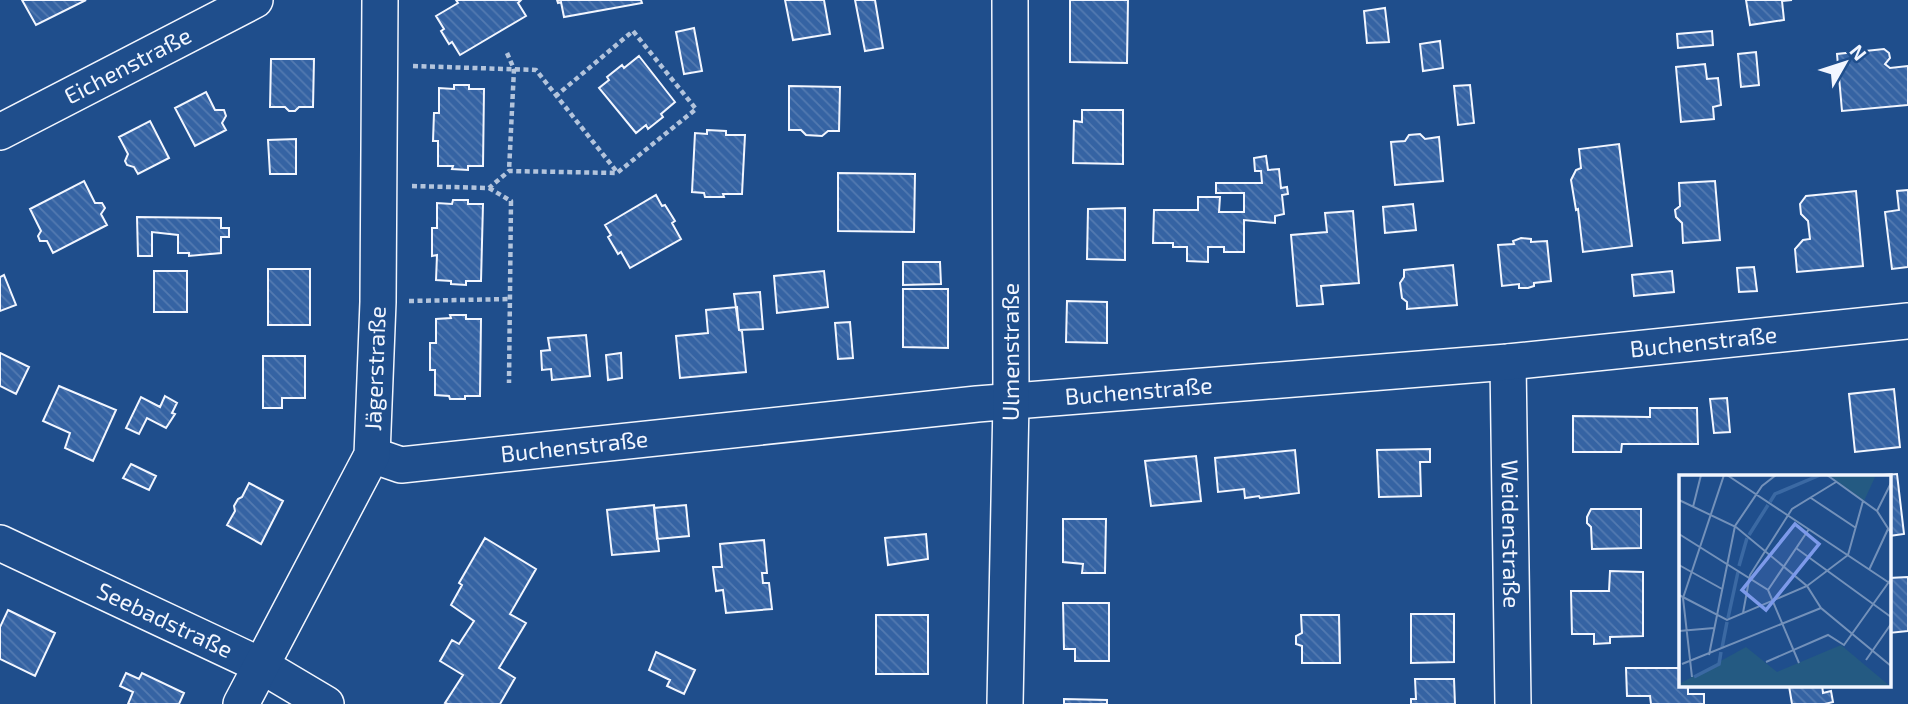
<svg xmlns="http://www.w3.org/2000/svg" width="1908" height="704" viewBox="0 0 1908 704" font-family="'Exo 2',sans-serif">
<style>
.building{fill:url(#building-back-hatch);stroke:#f2f6ff;stroke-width:2}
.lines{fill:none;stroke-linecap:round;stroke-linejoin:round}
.minor-casing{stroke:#f2f6ff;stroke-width:38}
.path{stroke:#b3c4dc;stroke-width:4.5;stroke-dasharray:5 3.5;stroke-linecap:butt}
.minor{stroke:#1f4e8c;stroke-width:35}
.labels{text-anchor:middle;stroke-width:5;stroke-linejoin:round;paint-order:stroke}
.street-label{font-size:23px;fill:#f2f6ff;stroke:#1f4e8c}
.inset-river{fill:none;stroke:#3b69a3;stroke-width:3.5}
.inset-road{fill:none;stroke:#7391ba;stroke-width:2}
.view{fill:#7d9aea;fill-opacity:0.15;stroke:#7d9aea;stroke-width:3.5}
.inset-edge{fill:none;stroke:#f2f6ff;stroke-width:3.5}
</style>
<defs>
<pattern id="building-back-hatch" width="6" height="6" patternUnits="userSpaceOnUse" patternTransform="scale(1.75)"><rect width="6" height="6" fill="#3563a3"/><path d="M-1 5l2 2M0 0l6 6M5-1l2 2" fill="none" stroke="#537ab1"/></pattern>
</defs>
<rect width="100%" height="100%" fill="#1f4e8c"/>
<path class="building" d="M22,0h64l-50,25z
M456,0h65l-3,3 8,13 -66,39 -8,-13 -3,2 -8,-13 3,-2 -8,-13 22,-13z
M557,0h84l1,3 -78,14 -3,-15 -3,1z
M785,0h39l6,34 -37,6z
M855,0h20l8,48 -18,3z
M1070,0h58l-1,63 -57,-1z
M1746,0h46l-10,1 2,19 -34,5z
M1385,8l4,34 -22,1 -3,-32z
M694,28l8,43 -18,3 -8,-42z
M1712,31l1,14 -35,3 -1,-14z
M1440,41l3,27 -20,3 -3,-27z
M1884,49l5,4 1,5 -5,6 5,4 18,-2v39l-66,6 -5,-57z
M1756,52l3,33 -18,2 -3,-33z
M639,56l36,46 -14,12 2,3 -15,12 -2,-4 -10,8 -37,-45 10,-8 -2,-3 15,-12 2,3z
M271,59h43l-1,48h-14l-4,4h-6l-4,-4h-15z
M1705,64l2,15 11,-1 3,27 -8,2 1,12 -33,3 -5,-55z
M454,85h15v4h15l-1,77h-15v4l-16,-1 1,-3h-15v-25h-5l1,-28h5v-25l15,1z
M1470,85l4,38 -16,2 -4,-39z
M789,86l51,1 -1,44h-11l-6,5 -16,-1 -5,-5h-12z
M206,92l9,18h9l2,6 -4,7 4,7 -31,16 -20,-38z
M1082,110h41v54l-50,-1 1,-42 8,1z
M150,121l19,37 -31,16 -4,-7 -7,-2 -2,-4 3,-7 -9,-17z
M707,130l19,1v4h19l-3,59h-19l1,3h-19l-1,-4 -12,-1 3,-59 12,1z
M1420,134l5,5 14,-2 4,44 -48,4 -4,-43 14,-1 4,-6z
M296,139v35h-26l-2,-34z
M1619,144l13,102 -49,6 -5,-43 -2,1 -5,-30 5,-10 5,-2 -2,-19z
M1266,156l2,14 11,-1 2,19 6,-1 1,7 -6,1 2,19 -9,2v7l-31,-3v32h-20v-5h-16v15l-21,-1v-14h-14v-4h-20l1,-33h44v-13h22l-1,15h25v-19h-28v-10h46l-1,-12h-6l-1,-13z
M838,173l77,1 -1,58 -76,-1z
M84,181l11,22h7l3,5 -4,6 6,11 -54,28 -6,-12h-7l-2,-5 3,-5 -11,-22z
M1715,181l5,59 -37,3 -1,-20 -6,-6 -1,-7 5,-4 -1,-23z
M1908,190v77l-16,2 -7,-57 14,-2 -2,-19z
M1856,191l7,75 -66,6 -2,-23 8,-9 7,-1 -2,-18 -7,-7 -1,-10 6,-8z
M656,195l6,11 3,-1 10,16 -3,2 9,16 -51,29 -9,-16 -3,2 -10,-17 3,-2 -6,-10z
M453,200h15v4h15l-2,77h-15v4l-15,-1v-3l-15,-1 1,-25 -5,1v-28h5v-25l15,1z
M1413,204l3,26 -31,3 -2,-26z
M1125,208v52l-38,-1 1,-50z
M1353,211l6,72 -38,3 2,18 -26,2 -6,-71 36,-3 -2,-19z
M137,217l84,1v10h8v9h-8v16l-32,3v-3h-11v-18l-26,-3v24h-14z
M1521,238l10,1v3l16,-1 4,40 -17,2v3l-6,2h-9v-4l-17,2 -4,-41 16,-1 -1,-3z
M903,262h37l1,22 -38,1z
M1453,265l4,40 -50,4v-7l-5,-4 -2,-15 4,-6v-7z
M1754,267l3,24 -18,1 -2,-24z
M268,269h42v56h-42z
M154,271h33v41h-33z
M824,271l4,36 -51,6 -3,-37z
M1672,271l2,21 -40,4 -2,-21z
M4,275l12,30 -16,6v-34z
M903,289h45v59l-45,-1z
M760,292l3,37 -24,1 -5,-36z
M1067,301l40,1v41l-41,-1z
M737,307l2,23 3,1 4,41 -66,6 -4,-42 32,-3 -2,-23z
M450,315h16v4h15l-1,77h-15v3h-15l-1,-3 -14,-1v-25h-5v-27h6v-24l15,-1z
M850,322l3,36 -15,1 -3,-36z
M586,335l4,41 -38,4 -1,-11 -9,1 -1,-19 9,-1 -2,-12z
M0,353l29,14 -13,27 -16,-8z
M621,353l1,25 -14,2 -2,-25z
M263,356h42v42h-23v10h-19z
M59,386l57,24 -23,51 -28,-13 5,-15 -27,-12z
M1894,389l6,58 -45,5 -6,-58z
M165,396l12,7 -5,10 3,1 -9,14 -19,-10 -8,16 -13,-6 15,-31 19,10z
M1727,398l3,34 -16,1 -4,-34z
M1650,408h47l1,36h-76l-1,8h-48v-36l77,1z
M1430,449v13h-10l1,34 -42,1 -2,-47z
M1295,450l4,43 -39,5 -1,-2 -14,2 -1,-9 -26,3 -3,-34z
M1196,456l5,45 -50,5 -6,-45z
M131,464l25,12 -7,14 -26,-12z
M1897,474l7,60 -15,2v-60h-21z
M249,483l34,18 -22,43 -34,-19 8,-14 -1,-5 4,-7 4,-2z
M654,505l5,46 -47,4 -5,-45z
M686,505l3,31 -32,3 -3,-31z
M1591,509h50v39l-49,1 -1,-22 -4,-4v-6z
M1063,519h43l-1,54h-23l1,-9 -20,-2z
M926,534l2,25 -40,6 -3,-27z
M485,538l51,31 -26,45 16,9 -27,45 16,10 -15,26h-52l-3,-1 18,-28 -23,-14 12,-21 7,4 15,-23 -23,-16 11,-20 -3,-2z
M764,540l3,33h-5l1,10h6l3,26 -46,4 -3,-23 -7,1 -3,-24h9l-2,-23z
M1610,571l33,1v64l-33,1v6l-16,1v-10h-22l-1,-43h38z
M1908,577v54l-19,2v-55z
M1063,603h46v58h-34v-12h-11z
M8,610l47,23 -20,43 -35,-17v-32z
M1411,614h43v48l-43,1z
M876,615h52v59h-52z
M1301,615h38l1,48h-38v-17l-6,-2v-8l6,-3z
M656,652l39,18 -11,24 -17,-8 3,-6 -21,-10z
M1626,668h54v17h8v9h16v10h-53l-1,-8h-23z
M126,673l13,6 3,-6 42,20 -5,11h-51l5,-12 -13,-6z
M1415,679h39l1,25h-44v-5h5z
M1782,685h40l1,8 8,-2 2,11 -8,2h-33l-3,-18z
M1064,699l43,1v4h-43z"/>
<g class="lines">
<g class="minor-casing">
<g id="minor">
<path id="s1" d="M0,132l255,-132"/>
<path id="s2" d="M1508,362l5,342"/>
<path id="s3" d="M372,455l29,10 576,-61 531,-42 400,-41"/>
<path id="s4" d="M0,543l262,123 64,38"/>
<path id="s5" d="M241,704l131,-249 6,-153 2,-302"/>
<path id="s6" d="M1005,704l6,-303 -1,-401"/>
</g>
</g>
<path class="path" d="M507,53l7,16 -5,102
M413,66l123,4 81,102
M412,186l77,2 20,-17 108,2 79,-64 -63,-78 -76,64
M489,188l22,13 -2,182
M409,301l101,-2"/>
<use href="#minor" class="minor"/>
</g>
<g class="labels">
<g class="street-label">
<text dy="8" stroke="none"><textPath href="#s1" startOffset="144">Eichenstraße</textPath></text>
<text dy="8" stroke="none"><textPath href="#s3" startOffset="1339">Buchenstraße</textPath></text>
<text dy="8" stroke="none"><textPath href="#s6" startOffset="352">Ulmenstraße</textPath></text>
<text dy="8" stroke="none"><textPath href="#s5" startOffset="368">Jägerstraße</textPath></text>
<text dy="8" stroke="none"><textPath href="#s3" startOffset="772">Buchenstraße</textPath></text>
<text dy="8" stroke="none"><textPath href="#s3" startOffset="205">Buchenstraße</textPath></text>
<text dy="8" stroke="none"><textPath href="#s2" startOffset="172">Weidenstraße</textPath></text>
<text dy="8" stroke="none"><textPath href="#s4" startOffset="182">Seebadstraße</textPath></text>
</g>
</g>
<g transform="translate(1679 475)">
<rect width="212" height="212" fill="#1f4e8c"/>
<path d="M150,0h47l-12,26zM162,170l50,42h-212v-13l2,9 65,-36 31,25z" fill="#245a82"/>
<path class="inset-river" d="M91,27l5,-8 45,-19M70,60l19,-30M60,91l8,-28M49,143l10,-46M43,173l5,-26M15,202l25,-13 2,-12"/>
<path class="inset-road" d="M48,0l164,109M148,0l50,36 14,22M132,23l45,30M0,25l57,27 71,59 14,22 70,58M14,32l8,-32M198,36l14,-28M0,59l89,56 31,73M117,73l95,69M0,90l43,24M190,95l19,-41M89,115l41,-61M0,120l48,25 80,-34 41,-31 15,-54M64,138l7,-38 42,-66 44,-27M0,156l35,-3M30,180l26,-129 27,-40 14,-11M187,185l25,-36M87,187l62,-27 16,10 47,-66M3,189l139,-56M13,202l-9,-79 41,-123"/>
<path class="view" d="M116,49l24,20 -53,66 -24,-20z"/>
<rect width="212" height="212" class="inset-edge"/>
</g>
<g transform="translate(1845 63) rotate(51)" stroke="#1f4e8c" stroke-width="5" paint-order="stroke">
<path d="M0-5L12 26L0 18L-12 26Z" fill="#f2f6ff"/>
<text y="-10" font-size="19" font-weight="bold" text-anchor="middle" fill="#f2f6ff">N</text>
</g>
</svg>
